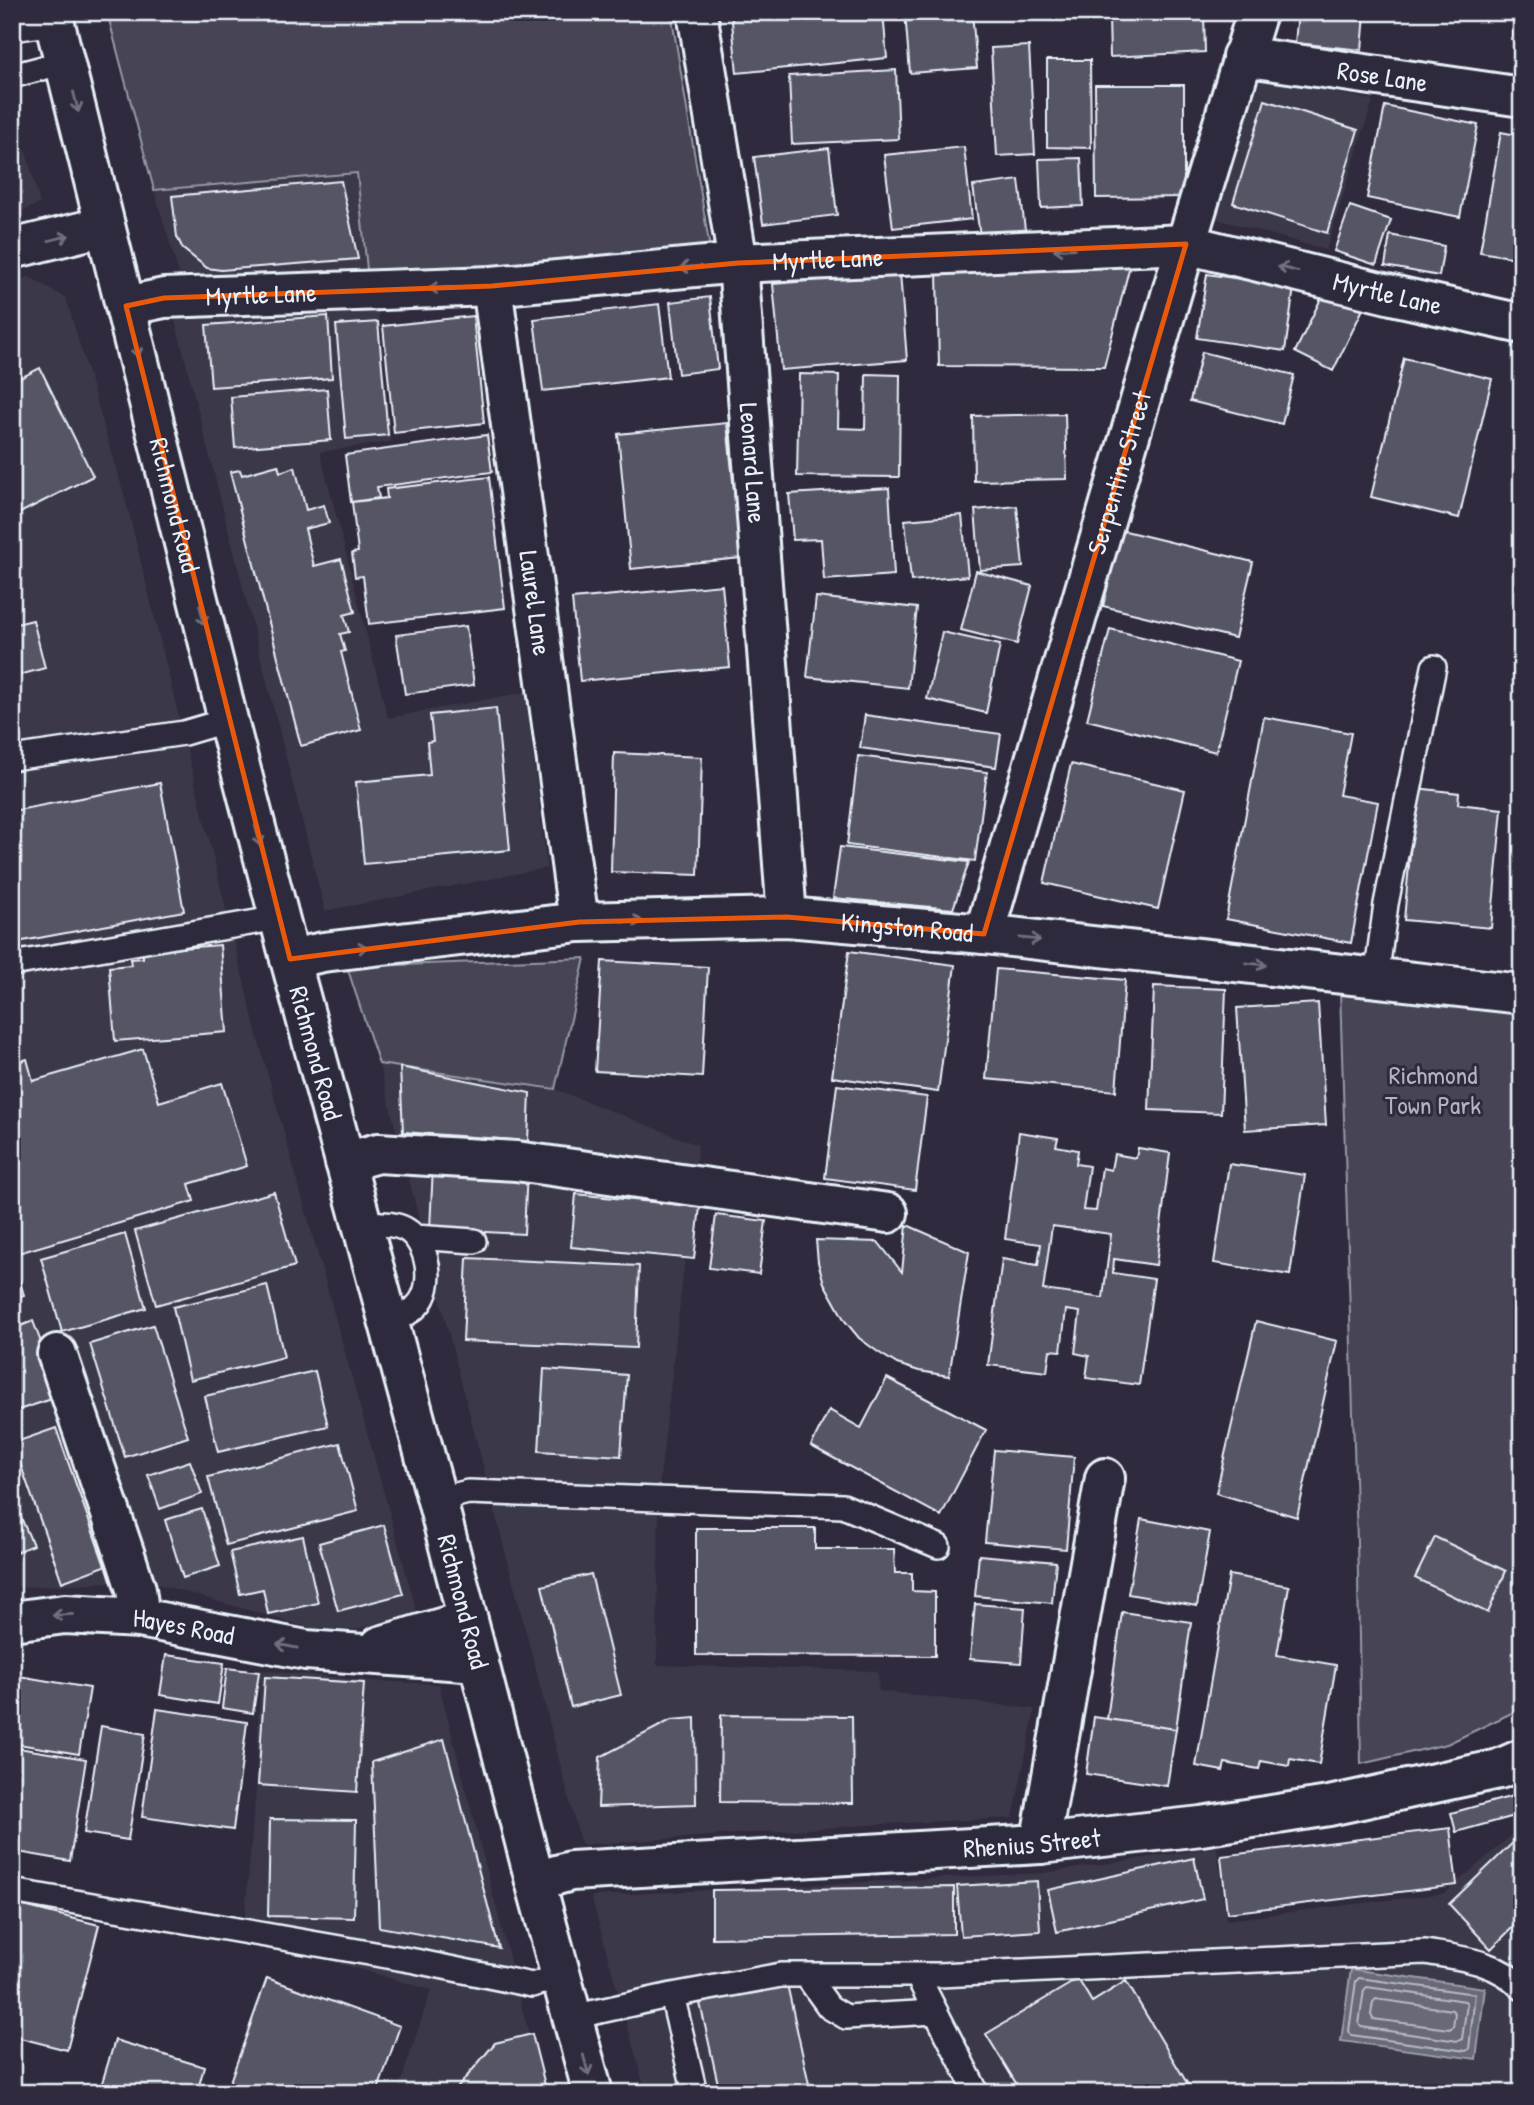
<svg xmlns="http://www.w3.org/2000/svg" width="1534" height="2105" viewBox="0 0 1534 2105" font-family="'Patrick Hand',sans-serif">
<style>
.built{fill:#3b3749}
.green{fill:#464455;stroke:#979aa6;stroke-width:2}
.water{fill:#696978;stroke:#9c9fab;stroke-width:2}
.lines{fill:none;stroke-linecap:round;stroke-linejoin:round}
.shore{stroke:#b5bbc5;stroke-width:2}
.building{fill:#575565;stroke:#e8f1f8;stroke-width:2;fill-rule:evenodd}
.lane-casing{stroke:#e8f1f8;stroke-width:28}
.street-casing{stroke:#e8f1f8;stroke-width:44}
.secondary-casing{stroke:#e8f1f8;stroke-width:44}
.primary-casing{stroke:#e8f1f8;stroke-width:44}
.lane{stroke:#2f2a3d;stroke-width:23}
.street{stroke:#2f2a3d;stroke-width:38}
.secondary{stroke:#2f2a3d;stroke-width:38}
.primary{stroke:#2f2a3d;stroke-width:38}
.oneway{stroke:#70707e}
.marked{fill:none;stroke:#e8590c;stroke-width:5;stroke-linejoin:round}
.labels{text-anchor:middle;stroke-width:6;stroke-linejoin:round;paint-order:stroke}
.street-label{font-size:26px;fill:#e8f1f8;stroke:#2f2a3d}
.park-label{font-size:26px;fill:#afb4bf;stroke:#2f2a3d}
</style>
<rect width="100%" height="100%" fill="#2f2a3d"/>
<filter id="ink" filterUnits="userSpaceOnUse"><feTurbulence type="fractalNoise" baseFrequency=".0143" numOctaves="2"/><feDisplacementMap in="SourceGraphic" scale="14" xChannelSelector="R" yChannelSelector="G"/><feConvolveMatrix kernelMatrix="1 2 1 2 8 2 1 2 1" color-interpolation-filters="sRGB"/></filter>
<g filter="url(#ink)">
<path class="built" d="M1256,78l117,22 -47,150 -113,-32z
M12,101l28,102 -28,13z
M357,173l11,106 -189,-5 -25,-84z
M28,276l38,22 60,203 131,534 160,577 -62,18 -45,-2 -167,-48 -131,8v-1304z
M378,311l13,131 -71,10 68,266 137,-26 22,176 -222,43 -151,-595z
M379,1064l176,25 143,56 -39,343 -2,177 221,6 1,20 156,18 -22,109 -130,6 -302,21z
M260,1670l113,11 66,3 105,409h-147l34,-103 -188,-54 13,-149z
M1522,1826v267h-876l-55,-197 452,-23 174,-26 9,73 219,-27z"/>
<path class="green" d="M107,12h564l39,237 -342,30 -11,-106 -203,17z
M585,958l-30,131 -176,-25 -32,-97z
M1340,989l182,19v700l-75,36 -86,20 -3,-189z"/>
<path class="water" d="M1351,1969l134,19 -9,71 -135,-18z"/>
<g class="lines">
<path class="shore" d="M1359,1978l116,16 -6,55 -3,2 -115,-16 -2,-4 7,-50z
M1367,1987l98,14 2,3 -5,35 -4,2 -97,-14 -2,-3 5,-34z
M1376,1999l76,11 3,3 -2,14 -4,2 -76,-10 -2,-4 2,-13z"/>
</g>
<path class="building" d="M731,12h152l4,46 -150,15z
M905,12h67l5,56 -67,5z
M1298,12l67,2 -3,36 -67,-7z
M1520,12h2v31l-11,-4z
M1204,13l1,39 -95,5 -1,-39z
M1029,46l6,108 -38,2 -6,-108z
M1047,60h43l1,88 -44,-1z
M896,70l3,69 -107,5 -3,-68z
M1095,85h89v112l-88,1z
M1265,100l93,30 -31,103 -94,-30z
M1385,106l93,19 -18,92 -93,-19z
M1501,132l21,4v123l-42,-7z
M964,147l8,72 -79,9 -9,-73z
M829,148l8,67 -74,9 -9,-67z
M1081,158l2,48 -42,2 -2,-49z
M1019,180l6,50 -45,6 -7,-50z
M341,181l17,78 -137,11 -14,-2 -24,-19 -6,-12 -5,-41z
M1350,206l41,14 -15,45 -42,-14z
M1390,235l54,11 -5,30 -54,-10z
M1130,265l-26,102 -165,-1 -2,-94z
M900,273l7,87 -126,10 -8,-86z
M1207,274l87,13 -9,64 -88,-13z
M1326,288l38,19 -31,64 -38,-19z
M710,297l8,72 -40,5 -8,-72z
M659,304l9,73 -125,14 -9,-72z
M328,316l4,62 -121,9 -5,-62z
M473,316l11,107 -90,10 -11,-107z
M378,322l10,113 -42,4 -10,-114z
M1202,352l92,23 -12,49 -92,-23z
M1404,358l88,21 -33,139 -88,-21z
M40,368l53,108 -81,41v-135z
M799,374l40,1 -1,53 27,1 1,-55 34,1 -1,102 -102,-1z
M327,389l4,51 -96,8 -4,-51z
M1065,414l2,65 -93,2 -1,-65z
M727,423l14,135 -110,11 -13,-135z
M487,435l5,37 -115,15 2,11 -28,4 -6,-47z
M278,465l2,7 15,-5 11,43 18,-5 5,18 -24,6 9,37 27,-7 14,53 -11,3 5,17 -9,2 5,17 -4,1 20,78 -60,16 -71,-274 10,-2 2,5z
M489,477l16,131 -136,16 -6,-48 -8,1 -3,-24 6,-1 -6,-50 35,-4 -1,-9z
M889,488l5,87 -70,5 -3,-41 -28,1 -4,-46z
M1017,506l6,61 -43,3 -5,-60z
M962,515l6,61 -57,5 -6,-61z
M1121,530l132,32 -18,76 -132,-32z
M976,571l56,15 -15,58 -56,-14z
M722,585l8,82 -150,14 -8,-82z
M816,597l101,11 -9,80 -101,-11z
M33,620l12,48 -33,9v-52z
M466,626l8,59 -69,9 -9,-59z
M1110,629l128,32 -22,91 -129,-32z
M942,632l58,13 -14,68 -59,-14z
M496,708l14,142 -146,14 -8,-82 74,-7 -3,-33 6,-1 -3,-26z
M865,715l136,19 -5,33 -136,-19z
M1264,717l87,16 -12,62 39,7 -27,141 -125,-24z
M614,753l88,4 -4,118 -87,-3z
M858,756l129,16 -12,89 -128,-16z
M1071,764l114,26 -27,119 -114,-26z
M160,783l24,128 -172,32v-132z
M1416,788l43,5 -1,11 44,5 -11,119 -87,-8z
M840,847l129,15 -16,47 -120,-11z
M220,945l7,87 -112,9 -6,-74 22,-2 -1,-6 13,-1v-7z
M849,951l106,14 -17,127 -106,-15z
M602,961l106,6 -6,110 -107,-6z
M996,969l129,11 -9,111 -130,-12z
M1154,986l72,3 -5,124 -72,-3z
M1318,1003l8,122 -81,5 -8,-122z
M143,1049l16,53 63,-19 25,83 -58,18 5,17 -182,54v-191l15,-5 6,22z
M400,1067l130,26 -2,48 -125,-9z
M837,1085l90,12 -12,93 -90,-12z
M1019,1132l39,6 -2,8 22,4 -2,14 13,2 -6,44 13,1 6,-43 9,2 3,-16 22,4 2,-10 32,5 -14,112 -42,-6 -1,14 41,6 -15,106 -53,-7 3,-22 -14,-3 5,-41 -14,-2 -5,41 -11,-1 -3,22 -59,-7 14,-106 36,6 3,-21 -36,-5zM1052,1226l59,8 -8,64 -60,-8z
M1229,1164l76,11 -15,100 -76,-12z
M433,1166l94,4 -3,64 -94,-5z
M274,1192l21,74 -139,39 -21,-74z
M576,1194l124,13 -6,52 -123,-12z
M716,1215l50,6 -7,53 -50,-6z
M907,1225l62,27 -20,124 -30,-5 -22,-7 -19,-12 -19,-14 -14,-17 -21,-38 -6,-21 -2,-22 62,2 24,30z
M125,1234l21,74 -84,24 -21,-74z
M467,1258l172,8 -3,82 -173,-7z
M16,1270l8,25 -12,4v-27z
M267,1285l17,72 -94,23 -17,-73z
M12,1300l9,26 12,-5 28,75 -49,16z
M1256,1321l81,20 -40,176 -81,-24z
M153,1325l35,112 -63,20 -35,-113z
M544,1369l83,6 -6,81 -82,-5z
M315,1371l13,55 -110,26 -13,-56z
M887,1378l99,52 -45,86 -130,-70 18,-36 32,18z
M56,1428l49,138 -43,16 -49,-139z
M340,1443l18,68 -132,34 -18,-68z
M994,1450l80,7 -8,92 -81,-7z
M190,1461l12,33 -42,15 -12,-34z
M12,1497l21,48 -21,9z
M202,1509l18,57 -37,12 -18,-58z
M1141,1519l69,13 -13,74 -69,-12z
M384,1525l19,69 -65,17 -19,-68z
M696,1528h119v21h79l1,24h17v18l23,1v64l-239,-1z
M303,1536l15,67 -50,11 -5,-25 -23,5 -10,-42z
M1435,1537l71,34 -18,42 -73,-35z
M979,1555l77,7 -4,41 -77,-7z
M591,1574l30,121 -50,12 -29,-121z
M1229,1575l60,11 -12,69 59,10 -17,99 -29,-5 -1,7 -28,-5 -2,8 -34,-6 -2,8 -27,-5z
M975,1604l50,4 -4,55 -51,-4z
M1122,1612l69,10 -15,107 -69,-10z
M166,1655l58,8 -6,41 -58,-9z
M227,1668l32,4 -6,41 -31,-5z
M13,1675l77,13 -11,66 -67,-11z
M265,1677l99,6 -7,109 -99,-7z
M157,1709l90,13 -14,108 -91,-13z
M721,1715l131,1 1,87 -133,-1z
M1094,1717l82,12 -9,57 -81,-12z
M695,1718l1,86 -98,3 2,-50 71,-37z
M101,1726l44,8 -17,106 -44,-7z
M444,1739l55,209 -120,-21 -7,-165z
M12,1747l74,12 -16,102 -58,-10z
M1517,1795l5,19 -66,18 -5,-19z
M270,1819l86,1 -2,98 -86,-2z
M1450,1828l7,57 -230,28 -6,-57z
M1522,1834v84l-31,31 -42,-45z
M1194,1858l9,41 -146,33 -9,-42z
M1037,1881l3,50 -79,5 -4,-50z
M954,1887v47l-242,4v-48z
M12,1903l87,22 -32,125 -55,-14z
M267,1978l133,48 -23,67h-151z
M1078,1979l14,23 34,-21 67,112h-171l-36,-59z
M787,1984l22,100 -40,9h-49l-20,-90z
M532,2034l15,59h-94l42,-50z
M115,2040l89,27 -7,26h-98z"/>
<g class="lines">
<g class="lane-casing">
<path id="lane" d="M12,29l43,-6
M12,76l53,-14
M12,758l172,-25 44,-13
M12,964l267,-46
M1376,978l10,-74 48,-237
M362,1223c13,1 31,-1 43,6 24,13 31,58 12,77 -7,8 -19,11 -29,16
M415,1237l59,4
M437,1500l31,-8 375,14 95,40
M12,1891l403,70 117,24 29,-9
M806,1975l23,32 17,10 89,-5
M917,1975l60,118
M672,1995l23,98
M573,2017l99,-22 109,-20h158l486,-23c35,6 72,9 97,36"/>
</g>
<g class="street-casing">
<g id="street">
<path id="s1" d="M697,12l41,251 49,654"/>
<path id="s2" d="M1242,56l280,41"/>
<path id="s3" d="M492,286l87,636"/>
<path id="s4" d="M126,306l38,-8 328,-12 246,-23 448,-19 206,51 130,29"/>
<path id="s5" d="M984,934l202,-690 71,-232"/>
<path id="s6" d="M290,959l33,-7 256,-30 208,-5 197,17 538,60"/>
<path d="M345,1162l33,-9 138,8 372,52"/>
<path d="M57,1354l69,204 10,31 4,29"/>
<path d="M1040,1844l65,-366"/>
</g>
</g>
<g class="secondary-casing">
<g id="secondary">
<path d="M12,249l93,-23"/>
<path id="s7" d="M12,1621l53,-7 75,4 166,32 173,12"/>
<path d="M380,1646l88,-26"/>
<path id="s8" d="M535,1881l36,-10 469,-27 161,-18 128,-20 170,-37 23,-10"/>
</g>
</g>
<g class="primary-casing">
<g id="primary">
<path id="s9" d="M52,12l176,708 62,239 147,541 98,381 58,212"/>
</g>
</g>
<use href="#lane" class="lane"/>
<use href="#street" class="street"/>
<use href="#secondary" class="secondary"/>
<use href="#primary" class="primary"/>
</g>
<defs><path id="oneway-shaft" d="M-6 0H5M1.5-3L5.5 0L1.5 3" fill="none" stroke-width="1.6" stroke-linecap="round" stroke-linejoin="round" transform="scale(1.75)"/></defs>
<g class="oneway">
<use href="#oneway-shaft" transform="translate(76 102) rotate(76)"/>
<use href="#oneway-shaft" transform="translate(59 238) rotate(-14)"/>
<use href="#oneway-shaft" transform="translate(1064 249) rotate(178)"/>
<use href="#oneway-shaft" transform="translate(690 267) rotate(175)"/>
<use href="#oneway-shaft" transform="translate(1288 269) rotate(-166)"/>
<use href="#oneway-shaft" transform="translate(439 288) rotate(178)"/>
<use href="#oneway-shaft" transform="translate(136 347) rotate(76)"/>
<use href="#oneway-shaft" transform="translate(202 615) rotate(76)"/>
<use href="#oneway-shaft" transform="translate(258 836) rotate(75)"/>
<use href="#oneway-shaft" transform="translate(632 921) rotate(-1)"/>
<use href="#oneway-shaft" transform="translate(1030 939) rotate(6)"/>
<use href="#oneway-shaft" transform="translate(357 948) rotate(-7)"/>
<use href="#oneway-shaft" transform="translate(1256 964) rotate(6)"/>
<use href="#oneway-shaft" transform="translate(63 1615) rotate(177)"/>
<use href="#oneway-shaft" transform="translate(287 1646) rotate(-169)"/>
<use href="#oneway-shaft" transform="translate(586 2065) rotate(75)"/>
</g>
</g>
<path class="marked" d="M1186,244l-202,690 -197,-17 -208,5 -289,37 -164,-653 38,-8 328,-12 246,-23z"/>
<g class="labels">
<g class="street-label">
<text dy="9" stroke="none"><textPath href="#s2" startOffset="142">Rose Lane</textPath></text>
<text dy="9" stroke="none"><textPath href="#s4" startOffset="704">Myrtle Lane</textPath></text>
<text dy="9" stroke="none"><textPath href="#s4" startOffset="1270">Myrtle Lane</textPath></text>
<text dy="9" stroke="none"><textPath href="#s4" startOffset="136">Myrtle Lane</textPath></text>
<text dy="9" stroke="none"><textPath href="#s1" startOffset="455">Leonard Lane</textPath></text>
<text dy="9" stroke="none"><textPath href="#s5" startOffset="481">Serpentine Street</textPath></text>
<text dy="9" stroke="none"><textPath href="#s9" startOffset="508">Richmond Road</textPath></text>
<text dy="9" stroke="none"><textPath href="#s3" startOffset="320">Laurel Lane</textPath></text>
<text dy="9" stroke="none"><textPath href="#s6" startOffset="620">Kingston Road</textPath></text>
<text dy="9" stroke="none"><textPath href="#s9" startOffset="1074">Richmond Road</textPath></text>
<text dy="9" stroke="none"><textPath href="#s9" startOffset="1642">Richmond Road</textPath></text>
<text dy="9" stroke="none"><textPath href="#s7" startOffset="173">Hayes Road</textPath></text>
<text dy="9" stroke="none"><textPath href="#s8" startOffset="499">Rhenius Street</textPath></text>
</g>
<g class="park-label">
<text x="1433" y="1084">Richmond<tspan x="1433" dy="30">Town Park</tspan></text>
</g>
</g>
<rect width="1534" height="2105" fill="none" stroke="#2f2a3d" stroke-width="42"/>
<rect x="21" y="21" width="1492" height="2063" fill="none" stroke="#e8f1f8" stroke-width="2.5" filter="url(#ink)"/>
</svg>
